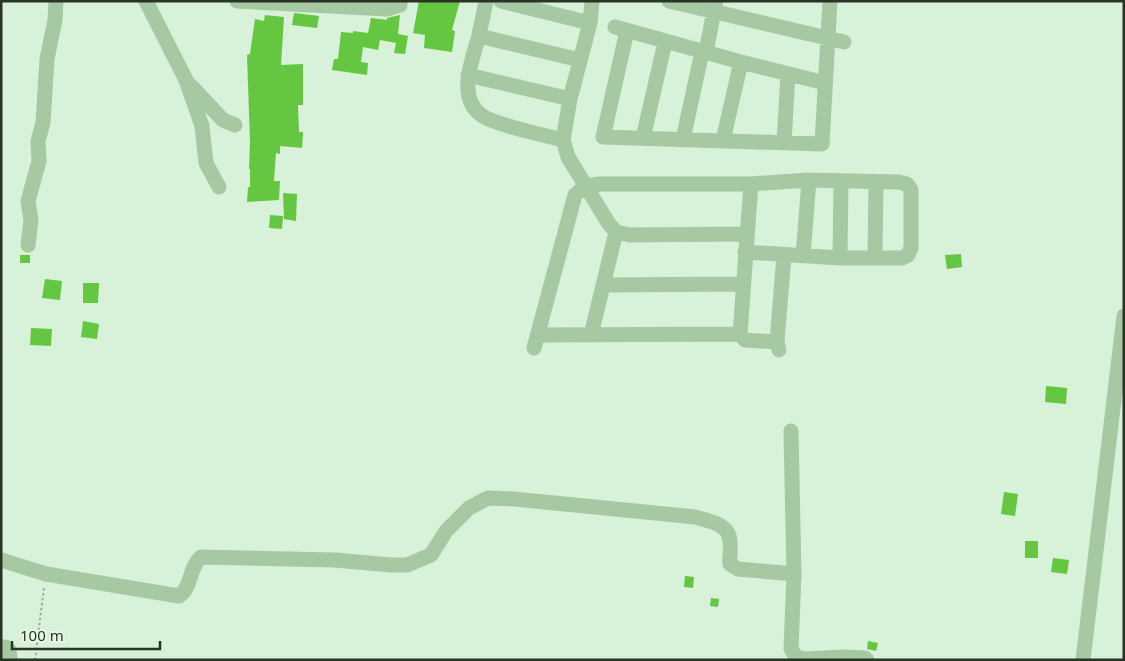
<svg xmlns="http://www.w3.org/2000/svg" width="1125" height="661" viewBox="0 0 1125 661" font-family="'Noto Sans',sans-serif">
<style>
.building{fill:#64c641}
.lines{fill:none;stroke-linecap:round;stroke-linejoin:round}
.path{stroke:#91b48f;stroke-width:2;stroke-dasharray:2.5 2.5;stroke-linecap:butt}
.minor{stroke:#a6c9a4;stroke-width:15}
</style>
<rect width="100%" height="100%" fill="#d8f1d9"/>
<path class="building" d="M419,1h41l-8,29 3,1 -3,21 -28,-4 1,-13 -12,-2z
M294,13l25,3 -2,12 -25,-3z
M265,15l19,2 -3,48 22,-1v41h-5l1,27h4l-1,16 -22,-2v8l-4,-1 -2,28h6l-1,19 -32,2 1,-15h2v-18h-1l1,-27 -3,-87 3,-1 5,-35 9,2z
M400,15l-2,19 10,2 -3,18 -11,-1 2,-10 -16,-3 -2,10 -15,-3 -2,15 7,1 -1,12 -35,-5 2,-11h4l3,-27 12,1v-2l15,2 3,-15 16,2v-2z
M283,193l14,1 -1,27 -12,-2z
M270,215l13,1 -1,13 -13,-1z
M961,254l1,13 -15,2 -2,-14z
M20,255h10v8h-10z
M45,279l17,2 -2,19 -18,-2z
M83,283h16l-1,20h-15z
M83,321l16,3 -2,15 -16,-2z
M31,328l21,1 -1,17 -21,-1z
M1046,386l21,2 -1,16 -21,-2z
M1004,492l14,2 -3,22 -14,-2z
M1025,541h13v17h-13z
M1053,558l16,2 -2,14 -16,-2z
M685,576l9,1 -1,11 -9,-1z
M711,598l8,1 -1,8 -8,-1z
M868,641l10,2 -2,8 -9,-2z"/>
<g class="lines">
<path class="path" d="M35,660l9,-73"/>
<path class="minor" d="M146,1l40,79 16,46 4,37 13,24
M237,1l150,8 13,-4v-4
M486,1c-2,12 -5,23 -7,34 -6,24 -23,61 2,80 14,10 63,20 82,25
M501,1l89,22
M592,1l-2,22 -20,76 -7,41 5,17 41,67 7,8 14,3 117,-1
M669,1l175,41
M615,27l126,35 84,21
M627,31l-24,106 219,7 8,-143
M479,36l101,24
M706,52l10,-51
M468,75l102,24
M190,85l33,35 12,5
M643,138l22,-96
M683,139l19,-87
M723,140l18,-78
M784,143l4,-69
M751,184l-11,150 5,6 32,2
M28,245l3,-25 -3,-19 11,-40 -1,-20 5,-18 4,-64 8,-39 1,-19
M803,256l6,-76
M840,258l1,-77
M875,258l1,-76
M603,285l140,-1
M538,335l202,-1
M591,335l25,-103
M534,348l41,-153 10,-9 14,-2h152l58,-4 90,2 8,2 4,6v58l-3,7 -6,3h-62l-95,-6
M779,350l-2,-8 7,-87
M791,431l3,143
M1,560l45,14 133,22c13,-8 10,-29 22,-39l134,3 56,5h16l24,-10 15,-24 23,-23 19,-10 26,1 181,18c11,3 30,6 34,19 3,8 0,20 1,28l8,5 56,5 -3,75 5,8 9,2 38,-2 22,1 2,2
M1,647h5l3,3 1,10
M1083,660l41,-344"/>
</g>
<rect width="1125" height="661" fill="none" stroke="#293426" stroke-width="5"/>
<path d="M12 641v8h148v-8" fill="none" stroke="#293426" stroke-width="2.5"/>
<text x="20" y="641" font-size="15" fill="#293426" stroke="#e4f9e5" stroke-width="4" paint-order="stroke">100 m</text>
</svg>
